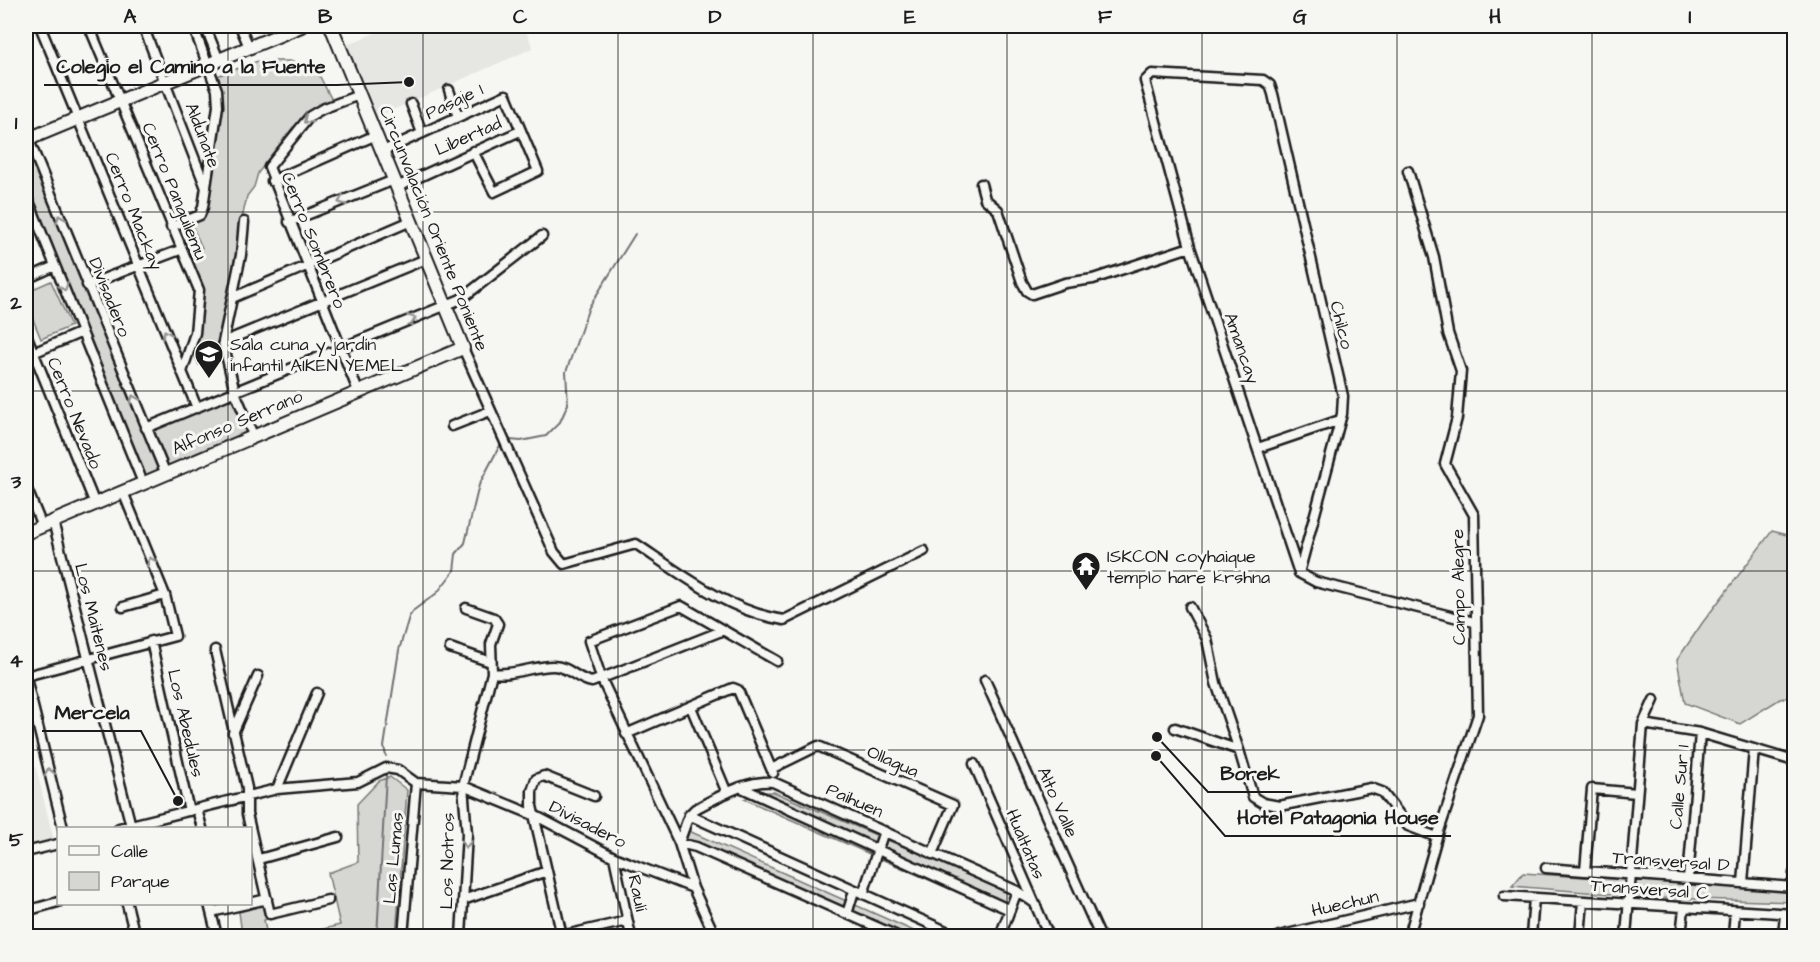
<svg xmlns="http://www.w3.org/2000/svg" width="1820" height="962" viewBox="0 0 1820 962" font-family="'Architects Daughter',sans-serif">
<style>
.built{fill:#e6e6e2}
.green{fill:#d6d6d2;stroke:#797977;stroke-width:1.5}
.lines{fill:none;stroke-linecap:round;stroke-linejoin:round}
.stream{stroke:#727271;stroke-width:2}
.street-casing{stroke:#1c1c1c;stroke-width:13}
.secondary-casing{stroke:#1c1c1c;stroke-width:16}
.street{stroke:#f6f6f2;stroke-width:8}
.secondary{stroke:#f6f6f2;stroke-width:12}
.oneway{stroke:#949492}
.grid{fill:none;stroke:#1c1c1c;stroke-width:1.5;stroke-opacity:0.55}
.labels{text-anchor:middle;stroke-width:6;stroke-linejoin:round;paint-order:stroke}
.street-label{font-size:18px;fill:#1c1c1c;stroke:#f6f6f2}
.poi-label{font-size:18px;fill:#1c1c1c;stroke:#f6f6f2;text-anchor:start}
.leader{fill:none;stroke:#1c1c1c;stroke-width:2}
.callout-dot{fill:#1c1c1c;stroke:#f6f6f2;stroke-width:2}
.callout-label{font-size:20px;text-anchor:middle;font-weight:bold;fill:#1c1c1c;stroke:#f6f6f2;stroke-width:6;stroke-linejoin:round;paint-order:stroke}
.neatline{fill:none;stroke:#1c1c1c;stroke-width:2}
.grid-label{font-size:20px;text-anchor:middle;font-weight:bold;fill:#1c1c1c}
</style>
<rect width="100%" height="100%" fill="#f6f6f2"/>
<filter id="ink" filterUnits="userSpaceOnUse"><feTurbulence type="fractalNoise" baseFrequency=".0167" numOctaves="2"/><feDisplacementMap in="SourceGraphic" scale="12" xChannelSelector="R" yChannelSelector="G"/><feConvolveMatrix kernelMatrix="1 2 1 2 8 2 1 2 1" color-interpolation-filters="sRGB"/></filter>
<g filter="url(#ink)">
<path class="built" d="M392,26h132l9,22 -156,69 -31,-72z
M26,728l28,113 -28,7z"/>
<path class="green" d="M258,61h32l27,10 18,35 -42,21 -35,46 -4,14 -7,9 -6,27 -2,38 -20,91 -20,13 -7,-15 9,-58 -15,-36 16,-8 -12,-27 12,-5 17,-115 -2,-25z
M27,143l133,328 -15,7 -119,-290z
M51,281l20,45 -30,13 -15,-37v-10z
M233,396l15,37 -81,36 -16,-39z
M1772,531l22,6v159l-14,3 -40,25 -55,-21 -8,-43 26,-38z
M390,777l17,13 -11,146h-102l46,-11 -12,-52 30,-11 -1,-58 22,-23z
M761,792h13l242,102 -9,20 -263,-115z
M689,831l236,105h-33l-210,-94z
M1523,873l271,18v11l-132,-4 -150,-12z
M267,904l4,14 -7,2 3,16h-35l10,-2 -3,-22z"/>
<g class="lines">
<path class="stream" d="M386,756l-2,-9 15,-97 10,-33 5,-7 23,-17 17,-22 2,-17 9,-11 14,-58 20,-38 11,-7 11,1 25,-5 14,-14 8,-18 -2,-32 23,-65 46,-73
M377,936l9,-161"/>
<g class="street-casing">
<path id="street" d="M40,26l157,382
M89,26l110,264 -4,43 -13,39
M143,26l63,162
M205,26l14,34
M240,26l9,21
M449,90l9,27
M411,104l11,29
M26,133l139,339
M383,151l123,-56 32,76 -44,21 -21,-41
M1408,171l26,86 14,76 13,38 -4,47 -12,46 29,51 4,200 -41,122 -28,99
M272,181l104,-46
M981,184l4,15 13,11 24,72 5,9 5,3 33,-11 28,-4 97,-32
M397,187l123,-56
M26,194l117,289
M244,222l-3,33 -18,87 12,50 18,43
M289,222l105,-42
M171,227l29,-12 3,-8 15,-101 -1,-16 -24,-64
M26,279l29,-13
M87,285l93,-35
M232,298l179,-77
M26,334l69,170
M223,342l203,-83
M463,348l91,204 10,12 72,-20c45,30 94,68 148,76l140,-69
M33,353l49,-21
M358,391l-89,-224 41,-51 12,-7 37,-14
M452,426l38,-15
M146,428l315,-129 81,-63
M1258,448l82,-28
M26,487l16,39
M53,521l78,305
M1299,573l43,-159 1,-18 -70,-302 -3,-9 -7,-5 -111,-6 -7,7 45,166 109,326 17,9 158,40
M123,607l42,-12
M1190,607l17,32 9,44 23,67
M151,641l38,170
M450,648l41,14
M215,650l32,138v26l23,100 58,-14
M492,673c22,3 40,-7 61,-7 16,0 24,14 39,16l132,-52
M26,676l149,-40 -10,-41 -42,-103
M26,678l37,150
M985,680l115,256
M691,707l36,86
M1643,724l57,9 94,28
M1175,728l64,22 14,47 10,6 16,3 92,-18 11,4 26,34 29,11
M233,733l25,-57
M626,734l107,-46 5,2 35,83
M974,764l75,172
M773,768l45,-22 135,59 -21,49
M416,783l47,3 73,30 78,41 79,31
M740,787l270,123
M277,789l40,-96
M197,809l5,19
M689,815l268,121
M119,828l158,-39 81,-7 28,-14 12,2 18,13
M26,852l32,-8
M614,857l17,79
M259,859l79,-22
M1546,868l248,19
M1585,871l7,-82 45,4
M1688,879l12,-146
M1743,883l11,-134
M1793,886l1,-13
M863,894l21,-63
M1504,896l290,18
M463,900l84,-29
M250,903l17,-4
M127,904l8,32
M209,904l8,32
M26,911l32,-9
M211,912l36,-8
M847,914l7,-23
M403,936l13,-153
M461,936l6,-102 -4,-48 29,-113 -1,-29 7,-20 -4,-6 -28,-10
M561,936l66,-15
M562,936l-30,-130v-15l4,-12 8,-3 50,20
M715,936l-22,-48 -14,-45 -77,-163 -13,-39 92,-35 96,55
M897,936l-201,-89 -17,-4 10,-28 6,-6c24,-12 50,-29 78,-27l244,109 16,11
M1000,936l17,-45
M1279,936l140,-33
M1531,936l3,-38
M1580,936l3,-35
M1626,936l17,-212 11,-24
M1681,936l3,-28
M1733,936l2,-25
M1783,936l2,-22"/>
</g>
<g class="secondary-casing">
<path id="secondary" d="M26,140l275,-114
M26,533l437,-185 -132,-322"/>
</g>
<use href="#street" class="street"/>
<use href="#secondary" class="secondary"/>
</g>
<defs><path id="oneway-chevron" d="M-2-3.5L2.5 0L-2 3.5" fill="none" stroke-width="1.6" stroke-linecap="round" stroke-linejoin="round" transform="scale(1.5)"/></defs>
<g class="oneway">
<use href="#oneway-chevron" transform="translate(307 120) rotate(138)"/>
<use href="#oneway-chevron" transform="translate(342 201) rotate(158)"/>
<use href="#oneway-chevron" transform="translate(60 219) rotate(-112)"/>
<use href="#oneway-chevron" transform="translate(64 287) rotate(68)"/>
<use href="#oneway-chevron" transform="translate(412 319) rotate(-22)"/>
<use href="#oneway-chevron" transform="translate(166 334) rotate(-112)"/>
<use href="#oneway-chevron" transform="translate(134 399) rotate(-113)"/>
<use href="#oneway-chevron" transform="translate(151 561) rotate(-112)"/>
<use href="#oneway-chevron" transform="translate(49 772) rotate(-104)"/>
<use href="#oneway-chevron" transform="translate(466 844) rotate(93)"/>
</g>
</g>
<path class="grid" d="M228,26v802M423,26v910M618,26v910M813,26v910M1007,26v910M1202,26v910M1397,26v910M1592,26v910M26,212h1768M26,391h1768M26,571h1768M26,750h1768M228,904v32"/>
<defs>
<g id="school-pin" transform="scale(1.5)"><path d="M0 17L-7.5 6A9.5 9.5 0 1 1 7.5 6Z" fill="#1c1c1c" stroke="#f6f6f2"/><path d="M0-5L7-2L0 1L-7-2ZM-4 1L0 2.5L4 1V4Q0 6-4 4Z" fill="#fff"/></g>
<g id="temple-pin" transform="scale(1.5)"><path d="M0 17L-7.5 6A9.5 9.5 0 1 1 7.5 6Z" fill="#1c1c1c" stroke="#f6f6f2"/><path d="M0-6L5-2H3V0L6.5 2.5H4V6H1.5V3h-3V6H-4V2.5H-6.5L-3 0V-2H-5Z" fill="#fff"/></g>
</defs>
<g fill-rule="evenodd">
<use href="#school-pin" x="209" y="354"/>
<use href="#temple-pin" x="1086" y="566"/>
</g>
<g class="labels">
<g class="street-label">
<text transform="translate(454 101) rotate(-25)" y="6">Pasaje 1</text>
<text transform="translate(203 135) rotate(69)" y="6">Aldunate</text>
<text transform="translate(468 136) rotate(-24)" y="6">Libertad</text>
<text transform="translate(175 191) rotate(68)" y="6">Cerro Panguilemu</text>
<text transform="translate(134 211) rotate(68)" y="6">Cerro Mackay</text>
<text transform="translate(434 228) rotate(68)" y="6">Circunvalación Oriente Poniente</text>
<text transform="translate(314 240) rotate(68)" y="6">Cerro Sombrero</text>
<text transform="translate(110 297) rotate(68)" y="6">Divisadero</text>
<text transform="translate(1342 325) rotate(76)" y="6">Chilco</text>
<text transform="translate(1242 348) rotate(71)" y="6">Amancay</text>
<text transform="translate(75 413) rotate(68)" y="6">Cerro Nevado</text>
<text transform="translate(237 422) rotate(-23)" y="6">Alfonso Serrano</text>
<text transform="translate(1458 587) rotate(-91)" y="6">Campo Alegre</text>
<text transform="translate(94 617) rotate(76)" y="6">Los Maitenes</text>
<text transform="translate(186 723) rotate(77)" y="6">Los Abedules</text>
<text transform="translate(893 761) rotate(24)" y="6">Ollagua</text>
<text transform="translate(1679 787) rotate(-85)" y="6">Calle Sur 1</text>
<text transform="translate(855 800) rotate(24)" y="6">Paihuen</text>
<text transform="translate(1058 802) rotate(66)" y="6">Alto Valle</text>
<text transform="translate(588 824) rotate(27)" y="6">Divisadero</text>
<text transform="translate(1026 844) rotate(67)" y="6">Hualtatas</text>
<text transform="translate(393 858) rotate(-85)" y="6">Las Lumas</text>
<text transform="translate(447 861) rotate(-89)" y="6">Los Notros</text>
<text transform="translate(1671 861) rotate(4)" y="6">Transversal D</text>
<text transform="translate(1650 889) rotate(4)" y="6">Transversal C</text>
<text transform="translate(638 893) rotate(78)" y="6">Raulí</text>
<text transform="translate(1345 903) rotate(-13)" y="6">Huechun</text>
</g>
<g class="poi-label">
<text x="230" y="350">Sala cuna y jardín<tspan x="230" dy="21">infantil AIKEN YEMEL</tspan></text>
<text x="1107" y="562">ISKCON coyhaique<tspan x="1107" dy="21">templo hare krshna</tspan></text>
</g>
</g>
<path class="leader" d="M409 82L337 85H44M178 801L141 731H42M1157 737L1208 792H1292M1156 756L1225 836H1451"/>
<g class="callout-dot">
<circle cx="409" cy="82" r="6"/>
<circle cx="178" cy="801" r="6"/>
<circle cx="1157" cy="737" r="6"/>
<circle cx="1156" cy="756" r="6"/>
</g>
<g class="callout-label">
<text x="191" y="73">Colegio el Camino a la Fuente</text>
<text x="92" y="719">Mercela</text>
<text x="1250" y="780">Borek</text>
<text x="1338" y="824">Hotel Patagonia House</text>
</g>
<rect width="1820" height="962" fill="none" stroke="#f6f6f2" stroke-width="66"/>
<rect x="57" y="827" width="195" height="78" fill="#f6f6f2" stroke="#9f9f9c" stroke-width="1.5"/>
<rect x="69" y="846" width="30" height="9" fill="#f6f6f2" stroke="#9f9f9c" stroke-width="1.5"/>
<text x="111" y="857" font-size="18" fill="#1c1c1c">Calle</text>
<rect x="69" y="872" width="30" height="18" fill="#d6d6d2" stroke="#9f9f9c" stroke-width="1.5"/>
<text x="111" y="887" font-size="18" fill="#1c1c1c">Parque</text>
<rect x="33" y="33" width="1754" height="896" class="neatline"/>
<g class="grid-label">
<text x="130" y="23">A</text>
<text x="325" y="23">B</text>
<text x="520" y="23">C</text>
<text x="715" y="23">D</text>
<text x="910" y="23">E</text>
<text x="1105" y="23">F</text>
<text x="1300" y="23">G</text>
<text x="1495" y="23">H</text>
<text x="1690" y="23">I</text>
<text x="16" y="129">1</text>
<text x="16" y="309">2</text>
<text x="16" y="488">3</text>
<text x="16" y="667">4</text>
<text x="16" y="846">5</text>
</g>
</svg>
